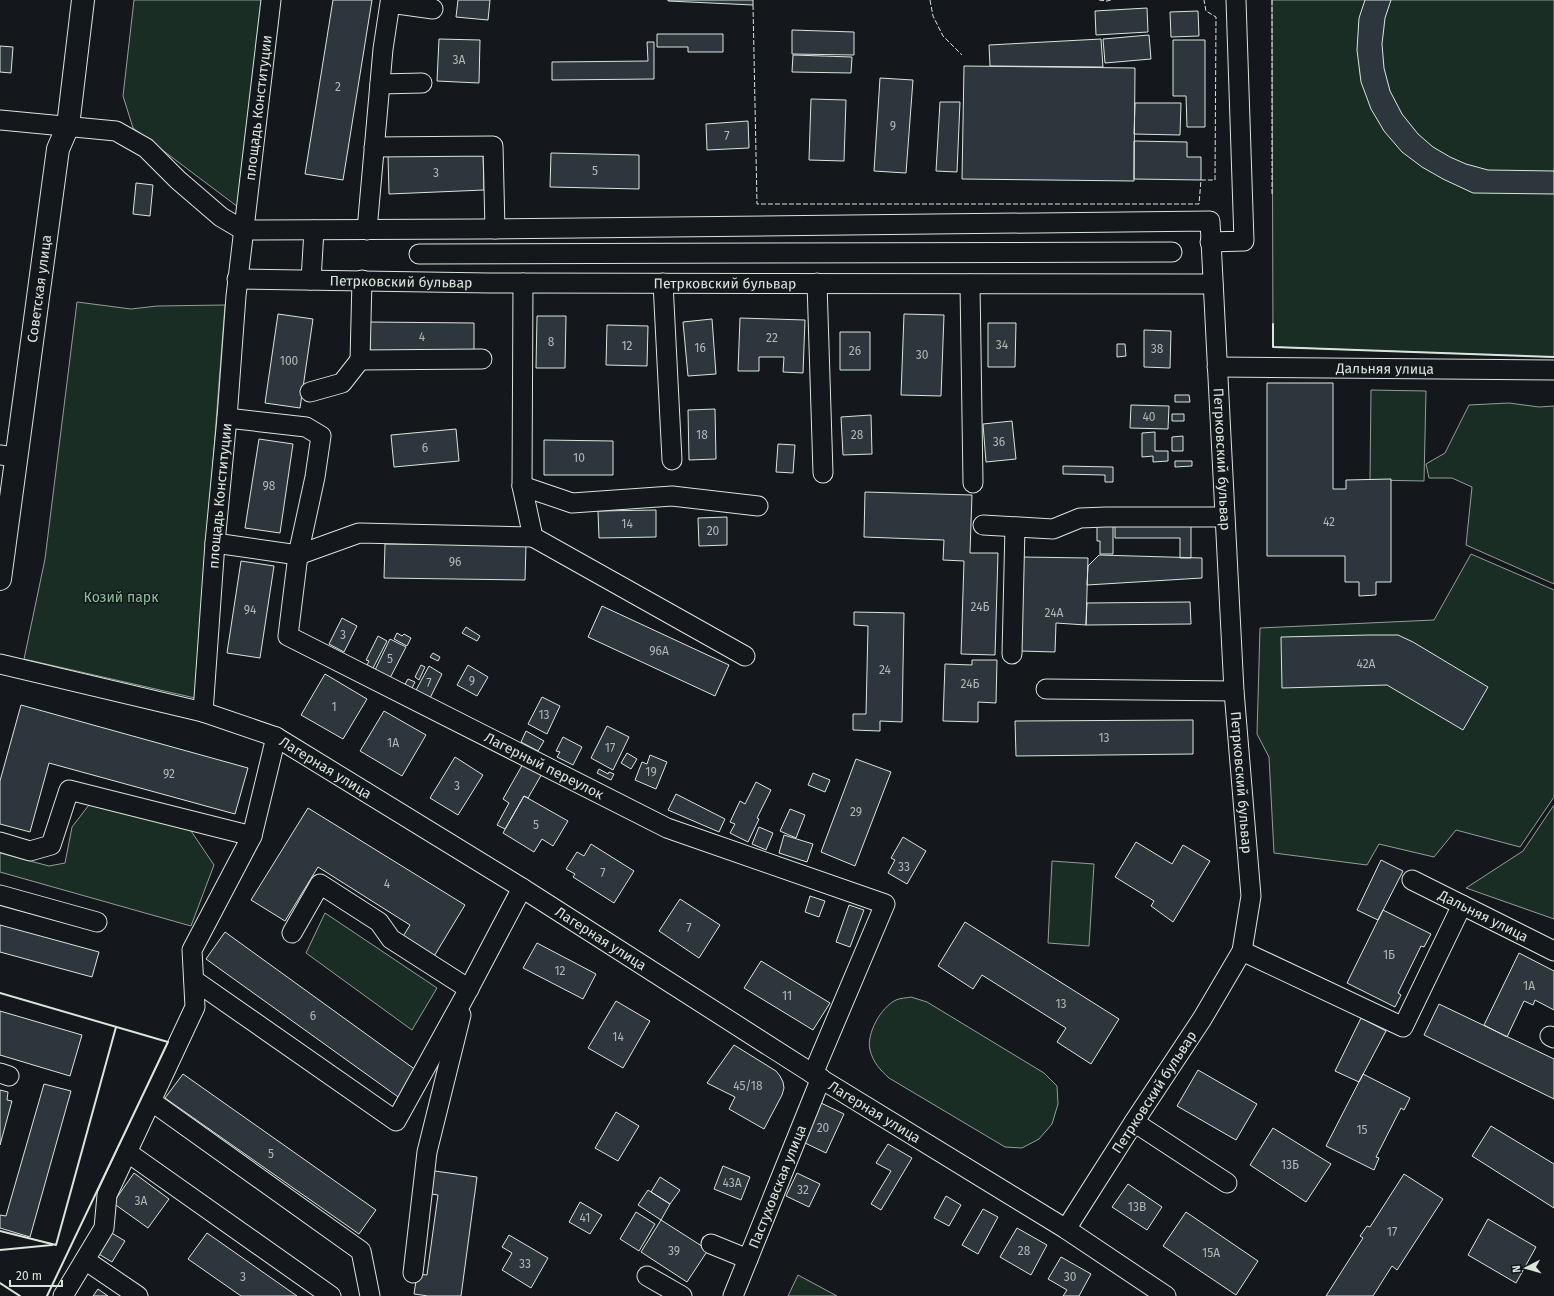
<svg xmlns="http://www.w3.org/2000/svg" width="1554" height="1296" viewBox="0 0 1554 1296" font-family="'Fira Sans',sans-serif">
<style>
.green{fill:#1a2d24;stroke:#939e99}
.building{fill:#2c363c;stroke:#d8e6dc}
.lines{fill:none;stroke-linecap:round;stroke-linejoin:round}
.minor-casing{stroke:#d8e6dc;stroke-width:21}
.major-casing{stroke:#d8e6dc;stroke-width:24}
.minor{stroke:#14181c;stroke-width:19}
.major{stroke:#14181c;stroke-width:22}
.fence{stroke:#d8e6dc;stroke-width:1;stroke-dasharray:5 2;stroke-linecap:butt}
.wall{stroke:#d8e6dc;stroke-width:2}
.labels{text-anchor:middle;stroke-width:3;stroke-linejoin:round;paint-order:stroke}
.number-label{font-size:12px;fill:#adbab4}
.street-label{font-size:14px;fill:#d8e6dc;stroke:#14181c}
.park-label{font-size:14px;fill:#8ac095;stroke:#14181c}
</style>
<rect width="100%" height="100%" fill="#14181c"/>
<path class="green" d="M134,0h130l-26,207 -105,-79 -10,-32z
M1272,0h282v357l-281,-10z
M77,302l54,7 26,-3 68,-1 -30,393 -171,-39 21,-100z
M1371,390l55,1 -2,90 -54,-1z
M1509,403l30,4 15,-1v178l-88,-39 6,-58 -20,-9h-23l-3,-14 19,-11 24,-48z
M1471,554l83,36v207l-34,50 -64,-17 -22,27 -55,-13 -12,21 -93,-12 -5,-96 -12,-23 3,-106 174,-8z
M92,801l97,27 25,37 -23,61 -191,-54v-19l49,13 16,-3 7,-36z
M1554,805v114l-88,-31 57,-37z
M1052,861l42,3 -5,82 -41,-3z
M325,913l112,75 -25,42 -106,-77z
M911,997l16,5 117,71 13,13 1,18 -6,20 -13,15 -17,9 -17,-1 -116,-69c-9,-8 -16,-16 -19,-28 -4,-16 11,-43 26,-50 4,-2 11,-2 15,-3z
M798,1275l39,21h-49z"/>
<path class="building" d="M333,0h39l-29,180 -38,-6z
M458,0h32l-2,20 -32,-3z
M668,0h85v5l-85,-4z
M1365,0h26l-6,18 -3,26 2,24 6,23 12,23 16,20 15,13 17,10 16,7 22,6 66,1v23l-81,-1 -30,-14 -21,-12 -20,-15 -18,-21 -13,-22 -10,-27 -4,-32 2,-32z
M1147,8l1,24 -52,3 -1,-24z
M1198,11l1,25 -28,1 -1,-25z
M792,30l62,2v23l-62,-1z
M657,34h66v18h-35v-5h-31z
M1149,35l2,24 -46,4 -2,-24z
M439,39l41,1 -1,43 -42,-2z
M1101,39l2,28 -113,-1 -1,-21z
M1173,40h32v87h-18l-1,-31h-13z
M647,42h7v37l-102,1v-18l96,-1z
M0,46l13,1 -2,26 -11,-1z
M793,55l59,2 -1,16 -59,-1z
M964,66l171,2 -1,113 -172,-2z
M880,78l33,2 -7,93 -32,-2z
M811,99l35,1 -2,61 -35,-1z
M940,102h20l-3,70 -21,-1z
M1135,103h46l-1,32 -46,-1z
M748,121l1,27 -42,2 -1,-26z
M1134,141l53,1v15h14v23l-67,-1z
M483,152l1,38 -95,4 -1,-39z
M551,153l88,2v34l-89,-2z
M136,183l17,2 -3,31 -17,-2z
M278,314l35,5 -13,89 -35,-5z
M904,314l40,1 -3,81 -40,-1z
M537,316h29l-1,52h-29z
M740,318l65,2 -2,53 -20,-1 1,-15h-25v14h-21z
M712,319l4,55 -28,2 -5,-54z
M370,322l104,1v29l-104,-1z
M988,323h28l-1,44h-27z
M607,325l41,1 -1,40 -41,-1z
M1144,330l27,1 -1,37 -26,-1z
M840,332h30v38h-30z
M1117,344h8l1,12 -9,1z
M1267,383h66v106h13v-9l45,-1v103h-15v13l-17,1v-14h-14v-26h-78z
M1175,395h14l1,7h-15z
M1131,405l38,1 -1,23 -38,-1z
M715,409l1,50 -27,1 -1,-50z
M1172,414h12v7h-12z
M871,415l1,39 -29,1 -2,-38z
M1012,421l4,38 -30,3 -3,-38z
M456,429l3,32 -65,6 -3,-32z
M1155,432v19h13v10l-15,1v-6l-11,1v-24z
M1183,436v15h-11v-14z
M259,439l34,5 -13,89 -35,-5z
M544,440l69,1v34h-69z
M778,444l17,1 -2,28 -17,-1z
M1175,461h17v5l-17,1z
M1063,466l50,1v15h-8v-7l-42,-1z
M865,492l107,3 -2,58h28l-3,102 -34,-1 3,-93 -21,-1 1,-20 -80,-3z
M656,510v27l-57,1 -1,-27z
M727,517v28l-28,1 -1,-28z
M1097,522h16v32h-13v-13h-3z
M1115,523h76v35h-11v-20h-65z
M385,544l141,1 -1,35 -141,-2z
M1099,555l103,3v20l-115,7 1,-19z
M1022,557l66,1 -2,67 -30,-2 -1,29 -35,-1z
M241,561l33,5 -14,92 -33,-5z
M1190,602l1,22 -105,1 1,-22z
M602,606l127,59 -14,31 -127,-59z
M854,612l50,1 -2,109 -22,-1v10l-27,-1v-16h13l2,-88 -14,-1z
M342,618l15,8 -13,26 -15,-8z
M466,627l14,9 -3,5 -15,-8z
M397,633l5,3 2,-2 7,4 -4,8 -13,-7z
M1369,635h29l15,7 75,45 -25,43 -76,-45 -105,3 -1,-51z
M378,636l9,5 -14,27 -6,-3 2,-4 -3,-1z
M390,639l16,8 -16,31 -15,-8z
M433,653l7,4 -2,4 -8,-4z
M972,660h25l-1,43 -18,-1v20l-35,-1 2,-57 27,1z
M421,665l4,2 -6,13 -4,-3z
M468,665l20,12 -11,19 -20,-11z
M429,666l13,8 -13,26 -14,-8z
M325,674l42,25 -24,40 -42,-24z
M408,679l7,3 -4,8 -7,-4z
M542,697l18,9 -13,28 -19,-10z
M21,705l227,63 -13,46 -186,-51 -19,69 -30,-8v-43z
M384,711l42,24 -24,41 -42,-25z
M1193,720v34l-177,2 -1,-35z
M607,726l22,11 -16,33 -22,-12z
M526,731l18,10 -6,10 -17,-9z
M563,737l19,10 -9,18 -16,-8 3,-5 -4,-1z
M627,753l10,6 -6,10 -10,-6z
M650,755l17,7 -11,27 -21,-9 7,-18 5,2z
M455,757l28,18 -25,40 -28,-17z
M856,759l35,13 -36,94 -34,-14z
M524,762l19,10 -15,26 -4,-2 -19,33 -8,-4 12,-22 -6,-4z
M599,769l9,5 1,-2 5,2 -3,6 -14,-7z
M813,773l17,7 -5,12 -17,-7z
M756,782l15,8 -14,28 2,1 -11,23 -18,-9 5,-9 -5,-2 10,-21 5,3z
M676,794l49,25 -6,13 -51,-22z
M524,796l44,25 -15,25 -11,-7 -8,13 -31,-19z
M308,808l157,97 -32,53 -31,-20 8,-13 -92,-58 -33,54 -34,-21z
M790,809l15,6 -9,23 -16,-7z
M759,827l14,6 -7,17 -14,-6z
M784,835l29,9 -6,18 -28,-9z
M903,837l23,14 -19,33 -19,-11 7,-13 -4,-2z
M1136,842l36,22 11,-19 27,16 -37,61 -22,-16 3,-5 -39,-24z
M591,844l43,27 -20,32 -41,-26 2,-3 -9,-5 11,-17 7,4z
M1381,860l22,11 -25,49 -21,-10z
M810,896l15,5 -6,16 -14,-5z
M680,899l40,26 -21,33 -40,-27z
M849,905l15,5 -14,37 -14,-5z
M1383,910l48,24 -7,13 -3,-1 -23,47 3,2 -6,12 -48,-24z
M965,922l154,97 -28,45 -34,-22 9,-14 -84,-53 -9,14 -35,-23z
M0,925l99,27 -7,25 -92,-25z
M225,932l195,141 -19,26 -195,-140z
M537,943l59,31 -13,25 -60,-31z
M1519,953l35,18v39l-19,-10 -2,5 -9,-4 -17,36 -23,-12z
M761,961l69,42 -17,27 -69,-42z
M616,1001l34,20 -27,47 -35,-20z
M1439,1004l115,55v40l-130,-64z
M0,1011l82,24 -12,41 -70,-21z
M1361,1018l25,13 -27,51 -24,-11z
M734,1045l42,26 4,5 3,6 1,6 -2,7 -18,34 -35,-20 6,-12 -28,-14z
M1198,1070l59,34 -21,36 -59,-34z
M183,1074l193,136 -17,24 -194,-136z
M1363,1074l47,24 -6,12 -3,-2 -25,49 3,1 -5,12 -48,-24z
M44,1084l27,7 -41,146 -30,-9v-13l6,1z
M0,1090l8,2 -1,8 5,1 -12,44z
M821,1103l23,11 -18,39 -23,-11z
M616,1112l23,14 -21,35 -23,-13z
M1491,1126l63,38v44l-82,-52z
M1273,1128l58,36 -25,38 -56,-37z
M888,1144l24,14 -31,52 -10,-6 20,-33 -15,-8z
M723,1166l27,11 -9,23 -27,-11z
M428,1170l49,7 -16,119h-33l-14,-2 3,-20 10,1 11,-80 -13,-2z
M134,1173l35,26 -21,29 -35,-25z
M797,1173l23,11 -11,23 -23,-11z
M1404,1174l39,25 -46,71 -5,-4 -19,30h-47l37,-58 -3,-2 7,-10 3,1z
M660,1177l20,13 -10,14 -19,-12z
M1128,1184l34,23 -15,23 -35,-23z
M648,1190l22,14 -9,16 -23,-15z
M946,1196l15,9 -12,21 -15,-8z
M580,1202l22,13 -12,19 -21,-12z
M983,1209l15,8 -20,37 -16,-9z
M636,1212l19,12 -16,27 -19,-12z
M1186,1212l72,49 -22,34 -73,-49z
M1488,1219l48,28 -20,36 -48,-28z
M661,1220l47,30 -21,32 -46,-30z
M1017,1228l30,17 -16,30 -31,-18z
M110,1232l15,9 -13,21 -15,-9z
M207,1233l90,63h-56l-53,-37z
M509,1235l39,23 -17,30 -29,-18 10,-17 -10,-6z
M1061,1257l30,17 -12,22h-16l4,-6 -19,-11z
M98,1289l10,7h-15z"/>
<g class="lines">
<g class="minor-casing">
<g id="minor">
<path d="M380,84l42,-1"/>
<path id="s1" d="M0,120l116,11 30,17 32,32 43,37 22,13 237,-1 730,-8 24,470 17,205 -9,55 -40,68 -68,103 -68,107"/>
<path d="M374,147l119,-1 2,83"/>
<path d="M367,230l16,-181 7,-46 43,6"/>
<path d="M1210,242l34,-1 -8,-241"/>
<path d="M419,254l753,-2"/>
<path id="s2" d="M237,279l252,4 724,1"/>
<path d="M311,280l3,-50"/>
<path d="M362,280l-2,80 122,-1"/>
<path d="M523,283l-1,203 11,51 212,119"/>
<path d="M663,283l9,177"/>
<path d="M817,283l6,190"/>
<path d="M970,284l3,199"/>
<path id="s3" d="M1217,367l337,3"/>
<path d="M310,392l32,-9 18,-23"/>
<path id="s4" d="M227,418l79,9 15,9 -6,41 -17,78 -10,81 379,192 218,76 -72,170"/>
<path d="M0,455l16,2"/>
<path d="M522,486l50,17 100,-7 86,10"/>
<path d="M983,525l70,4 27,-11 26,-1h118"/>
<path d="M215,543l83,12 61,-22 174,4"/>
<path d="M1012,654l3,-127"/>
<path id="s5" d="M0,664l203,48 73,25 246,151 291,186 253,155 100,67"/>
<path d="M1046,689l188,2"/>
<path id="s6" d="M203,712l12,-169 12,-125 9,-122 35,-296"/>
<path d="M0,842l30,9 21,-6 18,-55 183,46"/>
<path id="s7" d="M1412,880l142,71"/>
<path d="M0,895l97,27"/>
<path d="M292,933l28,-49 59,38 12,17 78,50"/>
<path d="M1242,951l161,76 59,-122"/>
<path d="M194,980l202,141 69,-125 57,-108"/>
<path d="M1550,1036l4,2"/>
<path d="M0,1073l9,3"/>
<path d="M151,1101l210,150 9,45"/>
<path d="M1134,1122l93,61"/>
<path d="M127,1152l204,144"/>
<path d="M711,1244l37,15"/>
<path d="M85,1260l53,36"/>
<path d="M413,1273l14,-121 34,-137"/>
<path d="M647,1276l35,20"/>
<path d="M63,1296l41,-68 3,-33 88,-188 -3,-57 60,-114 24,-99"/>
<path id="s8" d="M733,1296l88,-218"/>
</g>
</g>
<g class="major-casing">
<g id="major">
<path id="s9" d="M0,579l58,-430 10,-23 15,-126"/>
</g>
</g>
<use href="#minor" class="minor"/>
<use href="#major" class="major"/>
<path class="fence" d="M930,0l3,16 10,20 19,19
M1099,0l8,1 4,-1
M1272,0v196
M753,5l4,199h442l2,-24h14l1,-163 -10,-6 -2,-11"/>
<path class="wall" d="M1273,324v23l281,10
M0,993l168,49 -121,254
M0,1231l56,14 60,-218
M0,1250l52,-5
M0,1283l20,13"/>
</g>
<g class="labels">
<g class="number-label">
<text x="459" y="64">3А</text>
<text x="338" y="91">2</text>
<text x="893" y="130">9</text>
<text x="727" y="140">7</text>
<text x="595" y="175">5</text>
<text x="436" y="177">3</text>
<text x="422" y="341">4</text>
<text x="772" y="342">22</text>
<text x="551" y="346">8</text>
<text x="1002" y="349">34</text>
<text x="627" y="350">12</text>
<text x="700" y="352">16</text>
<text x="1157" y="353">38</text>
<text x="855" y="355">26</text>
<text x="922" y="359">30</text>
<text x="289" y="365">100</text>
<text x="1149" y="421">40</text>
<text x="702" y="439">18</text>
<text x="857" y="439">28</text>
<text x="999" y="446">36</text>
<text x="425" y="452">6</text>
<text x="579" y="462">10</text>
<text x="269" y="490">98</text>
<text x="1329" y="526">42</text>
<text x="627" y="528">14</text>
<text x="713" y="535">20</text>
<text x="455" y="566">96</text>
<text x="980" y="611">24Б</text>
<text x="250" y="614">94</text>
<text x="1054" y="617">24А</text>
<text x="343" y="639">3</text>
<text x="659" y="655">96А</text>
<text x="390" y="663">5</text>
<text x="1366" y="668">42А</text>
<text x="885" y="674">24</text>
<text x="472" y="685">9</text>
<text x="429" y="687">7</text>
<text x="970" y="688">24Б</text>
<text x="334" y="711">1</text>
<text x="544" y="719">13</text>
<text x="1104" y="742">13</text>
<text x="393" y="747">1А</text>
<text x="610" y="752">17</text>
<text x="651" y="776">19</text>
<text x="169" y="778">92</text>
<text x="457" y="790">3</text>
<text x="856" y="816">29</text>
<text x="536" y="829">5</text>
<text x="904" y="871">33</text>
<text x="603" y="877">7</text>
<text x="387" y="888">4</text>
<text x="689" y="932">7</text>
<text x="1389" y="959">1Б</text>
<text x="560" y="975">12</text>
<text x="1529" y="990">1А</text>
<text x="787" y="1000">11</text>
<text x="1061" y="1008">13</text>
<text x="313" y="1020">6</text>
<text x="618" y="1041">14</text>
<text x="748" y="1090">45/18</text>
<text x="823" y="1132">20</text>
<text x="1362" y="1134">15</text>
<text x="271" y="1158">5</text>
<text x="1290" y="1169">13Б</text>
<text x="732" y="1187">43А</text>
<text x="803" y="1194">32</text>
<text x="141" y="1205">3А</text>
<text x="1137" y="1211">13В</text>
<text x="585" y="1222">41</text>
<text x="1392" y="1236">17</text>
<text x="674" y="1255">39</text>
<text x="1024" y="1255">28</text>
<text x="1211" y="1257">15А</text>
<text x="525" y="1268">33</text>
<text x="243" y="1281">3</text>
<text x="1070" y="1281">30</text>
</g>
<g class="street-label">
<text dy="5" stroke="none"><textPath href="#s6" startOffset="607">площадь Конституции</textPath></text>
<text dy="5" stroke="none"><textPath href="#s2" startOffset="164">Петрковский бульвар</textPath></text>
<text dy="5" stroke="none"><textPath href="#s2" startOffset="488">Петрковский бульвар</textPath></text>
<text dy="5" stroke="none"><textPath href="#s9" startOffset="293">Советская улица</textPath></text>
<text dy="5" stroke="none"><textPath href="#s3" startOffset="168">Дальняя улица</textPath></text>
<text dy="5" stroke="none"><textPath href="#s1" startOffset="1484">Петрковский бульвар</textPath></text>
<text dy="5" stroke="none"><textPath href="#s6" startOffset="217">площадь Конституции</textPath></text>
<text dy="5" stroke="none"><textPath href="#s4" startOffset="587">Лагерный переулок</textPath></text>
<text dy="5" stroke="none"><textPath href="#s5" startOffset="344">Лагерная улица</textPath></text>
<text dy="5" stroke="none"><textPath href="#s1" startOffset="1808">Петрковский бульвар</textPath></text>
<text dy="5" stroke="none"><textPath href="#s7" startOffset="80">Дальняя улица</textPath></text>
<text dy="5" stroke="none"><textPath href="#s5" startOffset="668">Лагерная улица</textPath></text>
<text transform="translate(1154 1092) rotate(-57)" y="5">Петрковский бульвар</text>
<text dy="5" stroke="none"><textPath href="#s5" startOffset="992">Лагерная улица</textPath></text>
<text dy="5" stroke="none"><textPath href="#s8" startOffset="118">Пастуховская улица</textPath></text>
</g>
<g class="park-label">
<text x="121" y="602">Козий парк</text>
</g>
</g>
<g transform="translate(1526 1268) rotate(264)" stroke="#14181c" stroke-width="3" paint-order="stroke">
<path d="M0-3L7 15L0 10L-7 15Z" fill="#d8e6dc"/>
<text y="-6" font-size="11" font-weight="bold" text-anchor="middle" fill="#d8e6dc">N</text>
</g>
<path d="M10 1280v6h52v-6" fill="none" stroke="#d8e6dc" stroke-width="2"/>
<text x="16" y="1280" font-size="12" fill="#d8e6dc" stroke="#14181c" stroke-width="3" paint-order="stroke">20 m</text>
</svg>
